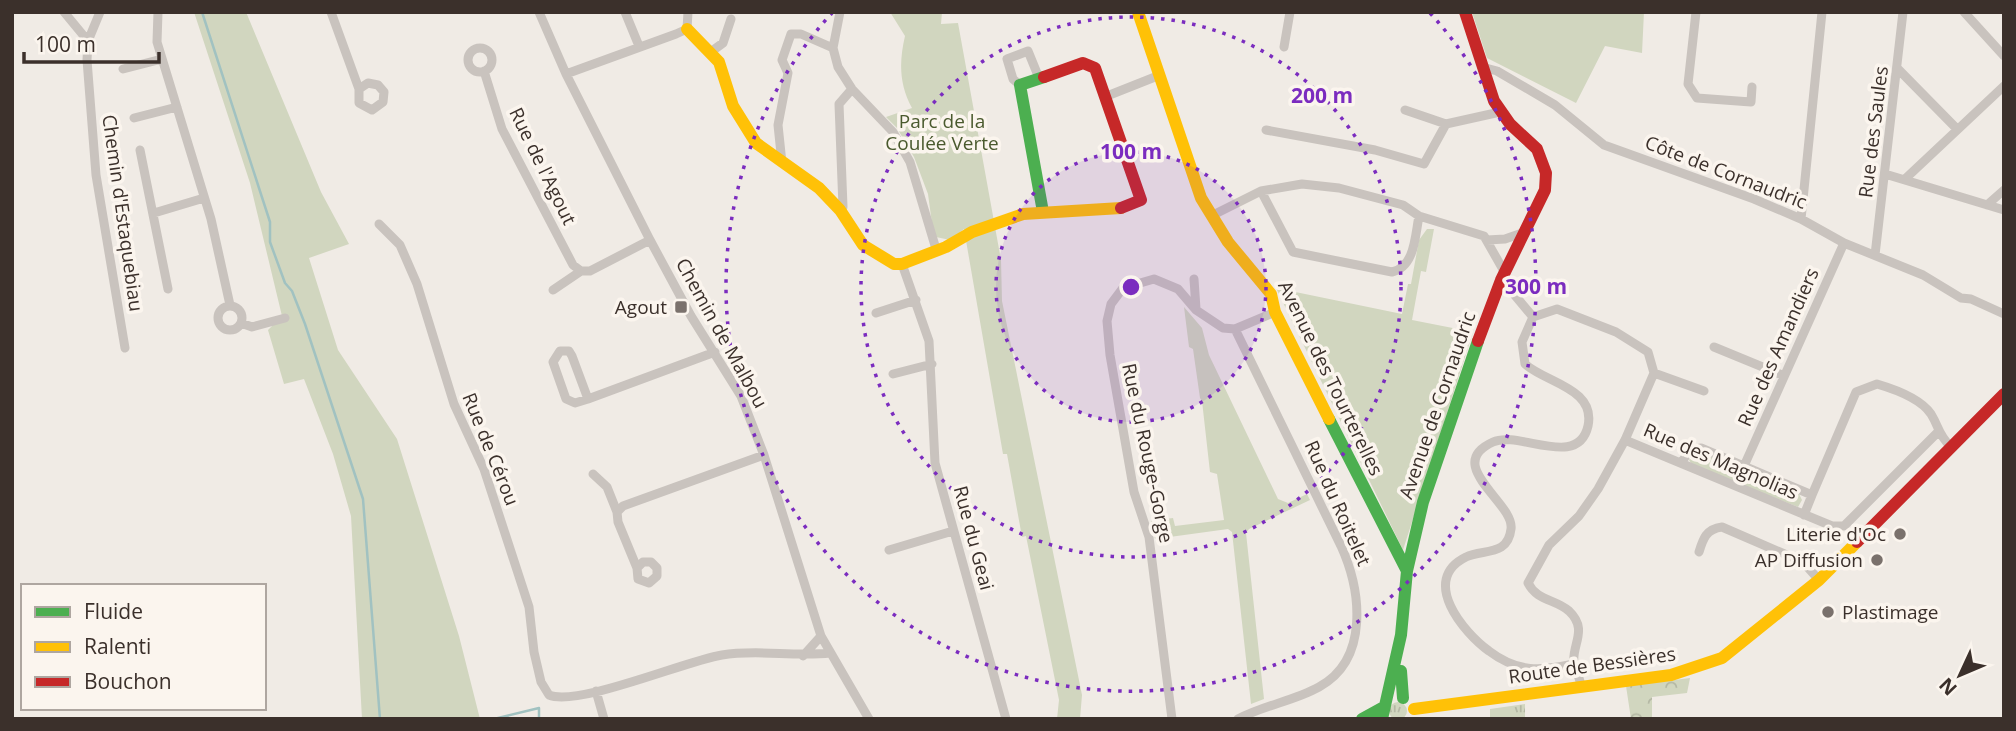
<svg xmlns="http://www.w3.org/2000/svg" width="2016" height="731" viewBox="0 0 2016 731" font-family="'Open Sans',sans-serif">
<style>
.grass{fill:url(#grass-tufts)}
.forest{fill:url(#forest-crowns)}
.park{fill:#d1d6bf}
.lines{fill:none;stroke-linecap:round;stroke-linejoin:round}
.stream{stroke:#a1c2c1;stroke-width:2.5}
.street{stroke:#c9c3be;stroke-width:9}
.fast{stroke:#4caf50;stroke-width:12}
.slow{stroke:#ffc107;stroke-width:12}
.jam{stroke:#c62828;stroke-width:12}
.ring{fill:none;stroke:#7b2cbf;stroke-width:3.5;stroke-dasharray:3.5 7}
.poi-dot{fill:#7a716c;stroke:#fbf5ee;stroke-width:2.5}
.labels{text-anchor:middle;stroke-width:7;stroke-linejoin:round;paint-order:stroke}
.park-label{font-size:19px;fill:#4a5a2e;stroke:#fbf5ee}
.street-label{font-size:19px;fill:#3b302b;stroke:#fbf5ee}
.poi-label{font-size:19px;fill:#3b302b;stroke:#fbf5ee;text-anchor:end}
.centre{fill:#7b2cbf;stroke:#fbf5ee;stroke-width:3.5}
.ring-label{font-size:21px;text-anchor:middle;font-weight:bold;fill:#7b2cbf;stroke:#fbf5ee;stroke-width:7;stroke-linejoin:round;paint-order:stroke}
</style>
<defs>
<pattern id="grass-tufts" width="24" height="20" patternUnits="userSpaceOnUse" patternTransform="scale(1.75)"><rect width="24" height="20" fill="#d1d6bf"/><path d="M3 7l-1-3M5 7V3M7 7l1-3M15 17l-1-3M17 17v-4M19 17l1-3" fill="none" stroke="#b4b8a4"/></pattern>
<pattern id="forest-crowns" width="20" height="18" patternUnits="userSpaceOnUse" patternTransform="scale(1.75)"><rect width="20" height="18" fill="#d1d6bf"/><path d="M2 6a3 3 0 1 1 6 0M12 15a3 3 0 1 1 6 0" fill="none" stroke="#b4b8a4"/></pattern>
</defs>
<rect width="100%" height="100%" fill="#f0ebe5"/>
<path class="grass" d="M1389 711a9 9 0 1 1 18 0a9 9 0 1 1-18 0Z
M1525,704v15h-35v-10z"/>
<path class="forest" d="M1690,678l-3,15 -35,4v22h-21l-5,-33z"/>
<path class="park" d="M194,12h52l75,180 28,52 -40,14 29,92 59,89 62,197 21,83h-118l-11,-203 -18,-62 -29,-75 -20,5 -16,-54 14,-14 -32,-133z
M890,12h52l-1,12 17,-1 43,237 1,41 80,394 -2,24h-23l2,-19 -33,-164 -4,1 -15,-83h-4l-39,-225 -14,11 -14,-3 -3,-6 -5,-37 -14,-37 -17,-29 -11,-11 26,-9c-13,-24 -13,-46 -7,-72z
M1472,12h172l-2,41 -37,-7 -29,57 -89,-45z
M1427,229h7l-8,43 -5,-1 -9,49 61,12 -70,218 -127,-262 126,26 6,-30h3l8,-44z
M1184,307l18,21 7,27 69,144 10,4 19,-9 3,6 -61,29 -3,4 18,166 -13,5 -19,-172 -4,-3 -73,10 -4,-18 22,-3 2,8 49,-6 -7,-46 -7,-2 -8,-71 -2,-3 -7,-49 -4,-2z
M1697,451l102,43 3,6 -4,7 -105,-41 -4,-6z"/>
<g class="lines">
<path class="stream" d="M202,12l68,210v20l15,41 7,8 13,33 58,175 17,220
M494,719l45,-11v11"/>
<path class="street" d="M64,12l24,29
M100,12l-12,29 -1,19 9,115 29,173
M158,12l-1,30 54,177 19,86
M331,12l28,77v14l13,7 11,-8 1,-10 -6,-7 -10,-2 -9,6
M539,12l27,62 84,166 41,76 50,80 23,59 57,181 48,83
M625,12l14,34
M840,12l-7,36 5,19 14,22 41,43 17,30 26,87
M1696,12l-8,72 9,14 54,4 1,-15
M1964,12l40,44
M1284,47l6,-35
M468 60a12 12 0 1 1 24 0a12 12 0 1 1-24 0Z
M712,51l11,-8 8,-24
M1482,67l15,4 58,34 49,40 150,54 47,20 43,24 79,32 38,23 10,1 33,15
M123,69l39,-10
M1898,69l59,60
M484,71l18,58 71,136 8,6h9l60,-31
M566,74l110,-40 11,-5 1,-17
M1020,85l-7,-6 -6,-20 21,-8 11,27
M1107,96l53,-21
M1405,110l41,14
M134,118l43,-11
M1266,130l109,20 49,14 22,-40 54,-12
M140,150l28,139
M782,163l-4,-38 10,-52 -6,-13 9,-26h10l32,14
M1885,174l119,36
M1905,179l99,-93
M1261,191l32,61 99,20c23,-5 23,-36 27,-56
M1987,205l17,-15
M840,210l3,-3 -4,-103 13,-15
M154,213l50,-15
M1211,216l50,-25 41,-7 37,4 64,17 16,11 65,20 21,37
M1801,219l21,-207
M379,224l21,21 17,39 37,120 30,65 45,138 5,45 7,30 8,13c29,12 136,-34 173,-40 35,-6 72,2 108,-2
M1487,240l18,-1 20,-7
M1875,255l28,-243
M902,264l27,77 6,122 71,256
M1194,279l2,30
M1500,285l13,8 20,24 24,-8 59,23 32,20 6,21 -29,67 -27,49 -19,27 -30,29 -21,38c9,18 27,16 41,28 20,19 2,34 5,53 2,8 6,14 7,22
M553,290l28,-19
M218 318a12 12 0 1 1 24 0a12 12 0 1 1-24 0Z
M876,313l40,-13
M1533,317l-11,25 3,22c21,19 71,24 63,62 -10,44 -69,4 -95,16 -51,23 22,61 18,87 -3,27 -27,20 -45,28 -47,23 -2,76 23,94 29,22 52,20 85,13
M241,323l11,4 33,-9
M1235,329l106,217c20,44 29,113 -22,141 -25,14 -55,18 -81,32
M1714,347l68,28
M1654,373l50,18
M893,374l39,-10
M588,399l-16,-43 -3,-5h-9l-7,11 13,37 9,4 13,-4 127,-47
M1625,440l207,86h12l93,-93
M1681,463l9,-13 11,-2 111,47 44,-103 21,-8c17,5 44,15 54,30 8,13 7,20 19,32
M1744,466l100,-223
M593,474l14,13 10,25 6,-6 141,-51
M617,512l1,10 19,46 1,11 11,4 8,-7v-8l-6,-6h-8l-6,6
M1804,515l8,-20
M889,550l64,-19
M1699,552c4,-13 7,-23 23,-25l81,35 16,18
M803,656l18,-20
M596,691l8,28
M1172,719l-23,-182 -15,-45 -24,-137 -3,-34 4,-17 12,-16 31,-9 24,10 18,21 27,18 12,1 40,-17"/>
<path class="fast" d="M1043,212l-23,-127 24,-8
M1329,419l78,152
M1401,671l2,27
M1362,719l20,-11
M1382,719l19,-84 6,-64 16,-69 55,-161"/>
<path class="slow" d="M1138,12l63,186 27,44 43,52 4,18 54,107
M687,29l32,33 14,44 23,37 63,45 21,22 23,35 31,19h8l44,-17 26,-15 51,-18 98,-6
M1414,709l257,-34 51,-17 97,-78 38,-38"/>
<path class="jam" d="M1465,12l29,89 16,23 27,25 9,24 -1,17 -44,90 -23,61
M1044,77l39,-14 12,5 46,132 -20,8
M1857,542l147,-148"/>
</g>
<circle cx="1131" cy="287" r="135" fill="#7b2cbf" fill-opacity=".12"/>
<g class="ring">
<circle cx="1131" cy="287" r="135"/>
<circle cx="1131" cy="287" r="270"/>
<path d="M1430 13A405 405 0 1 1 832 13"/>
</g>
<g class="poi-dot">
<rect x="674" y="300" width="14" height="14" rx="3.5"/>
<circle cx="1900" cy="534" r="7"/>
<circle cx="1877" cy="560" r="7"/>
<circle cx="1828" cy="612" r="7"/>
</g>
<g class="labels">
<g class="park-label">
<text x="942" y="128">Parc de la<tspan x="942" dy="22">Coulée Verte</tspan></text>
</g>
<g class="street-label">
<text transform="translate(1873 132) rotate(-83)" y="7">Rue des Saules</text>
<text transform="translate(543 166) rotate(64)" y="7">Rue de l'Agout</text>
<text transform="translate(1726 172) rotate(21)" y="7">Côte de Cornaudric</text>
<text transform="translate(123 213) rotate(82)" y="7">Chemin d'Estaquebiau</text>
<text transform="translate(722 333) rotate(61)" y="7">Chemin de Malbou</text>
<text transform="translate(1778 347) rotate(-66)" y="7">Rue des Amandiers</text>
<text transform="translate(1331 378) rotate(64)" y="7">Avenue des Tourterelles</text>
<text transform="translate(1437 405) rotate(-71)" y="7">Avenue de Cornaudric</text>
<text transform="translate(491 449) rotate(68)" y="7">Rue de Cérou</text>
<text transform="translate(1148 453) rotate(78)" y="7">Rue du Rouge-Gorge</text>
<text transform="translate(1721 461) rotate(23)" y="7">Rue des Magnolias</text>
<text transform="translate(1338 503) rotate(66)" y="7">Rue du Roitelet</text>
<text transform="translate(974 538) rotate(75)" y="7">Rue du Geai</text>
<text transform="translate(1592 665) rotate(-8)" y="7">Route de Bessières</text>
</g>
<g class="poi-label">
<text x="667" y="314">Agout</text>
<text x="1886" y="541">Literie d'Oc</text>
<text x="1863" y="567">AP Diffusion</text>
<text x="1842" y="619" text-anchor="start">Plastimage</text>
</g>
</g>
<circle cx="1131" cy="287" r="10" class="centre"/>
<g class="ring-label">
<text x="1322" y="103">200 m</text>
<text x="1131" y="159">100 m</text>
<text x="1536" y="294">300 m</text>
</g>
<rect width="2016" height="731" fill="none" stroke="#3b302b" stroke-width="28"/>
<rect x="21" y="584" width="245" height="126" fill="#fbf5ee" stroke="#aea6a0" stroke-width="2"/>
<rect x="35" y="607" width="35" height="10" fill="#4caf50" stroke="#aea6a0" stroke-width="2"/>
<text x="84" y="619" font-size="21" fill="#3b302b">Fluide</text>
<rect x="35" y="642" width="35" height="10" fill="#ffc107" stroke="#aea6a0" stroke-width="2"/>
<text x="84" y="654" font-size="21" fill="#3b302b">Ralenti</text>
<rect x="35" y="677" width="35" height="10" fill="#c62828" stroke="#aea6a0" stroke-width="2"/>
<text x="84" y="689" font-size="21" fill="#3b302b">Bouchon</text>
<g transform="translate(1960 675) rotate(226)" stroke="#fbf5ee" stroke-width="5" paint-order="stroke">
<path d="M0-5L12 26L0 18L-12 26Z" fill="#3b302b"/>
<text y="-10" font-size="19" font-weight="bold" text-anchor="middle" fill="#3b302b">N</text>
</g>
<path d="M24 52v10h135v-10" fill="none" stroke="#3b302b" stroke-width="3.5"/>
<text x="35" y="52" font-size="21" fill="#3b302b" stroke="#fbf5ee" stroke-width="5" paint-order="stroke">100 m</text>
</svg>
